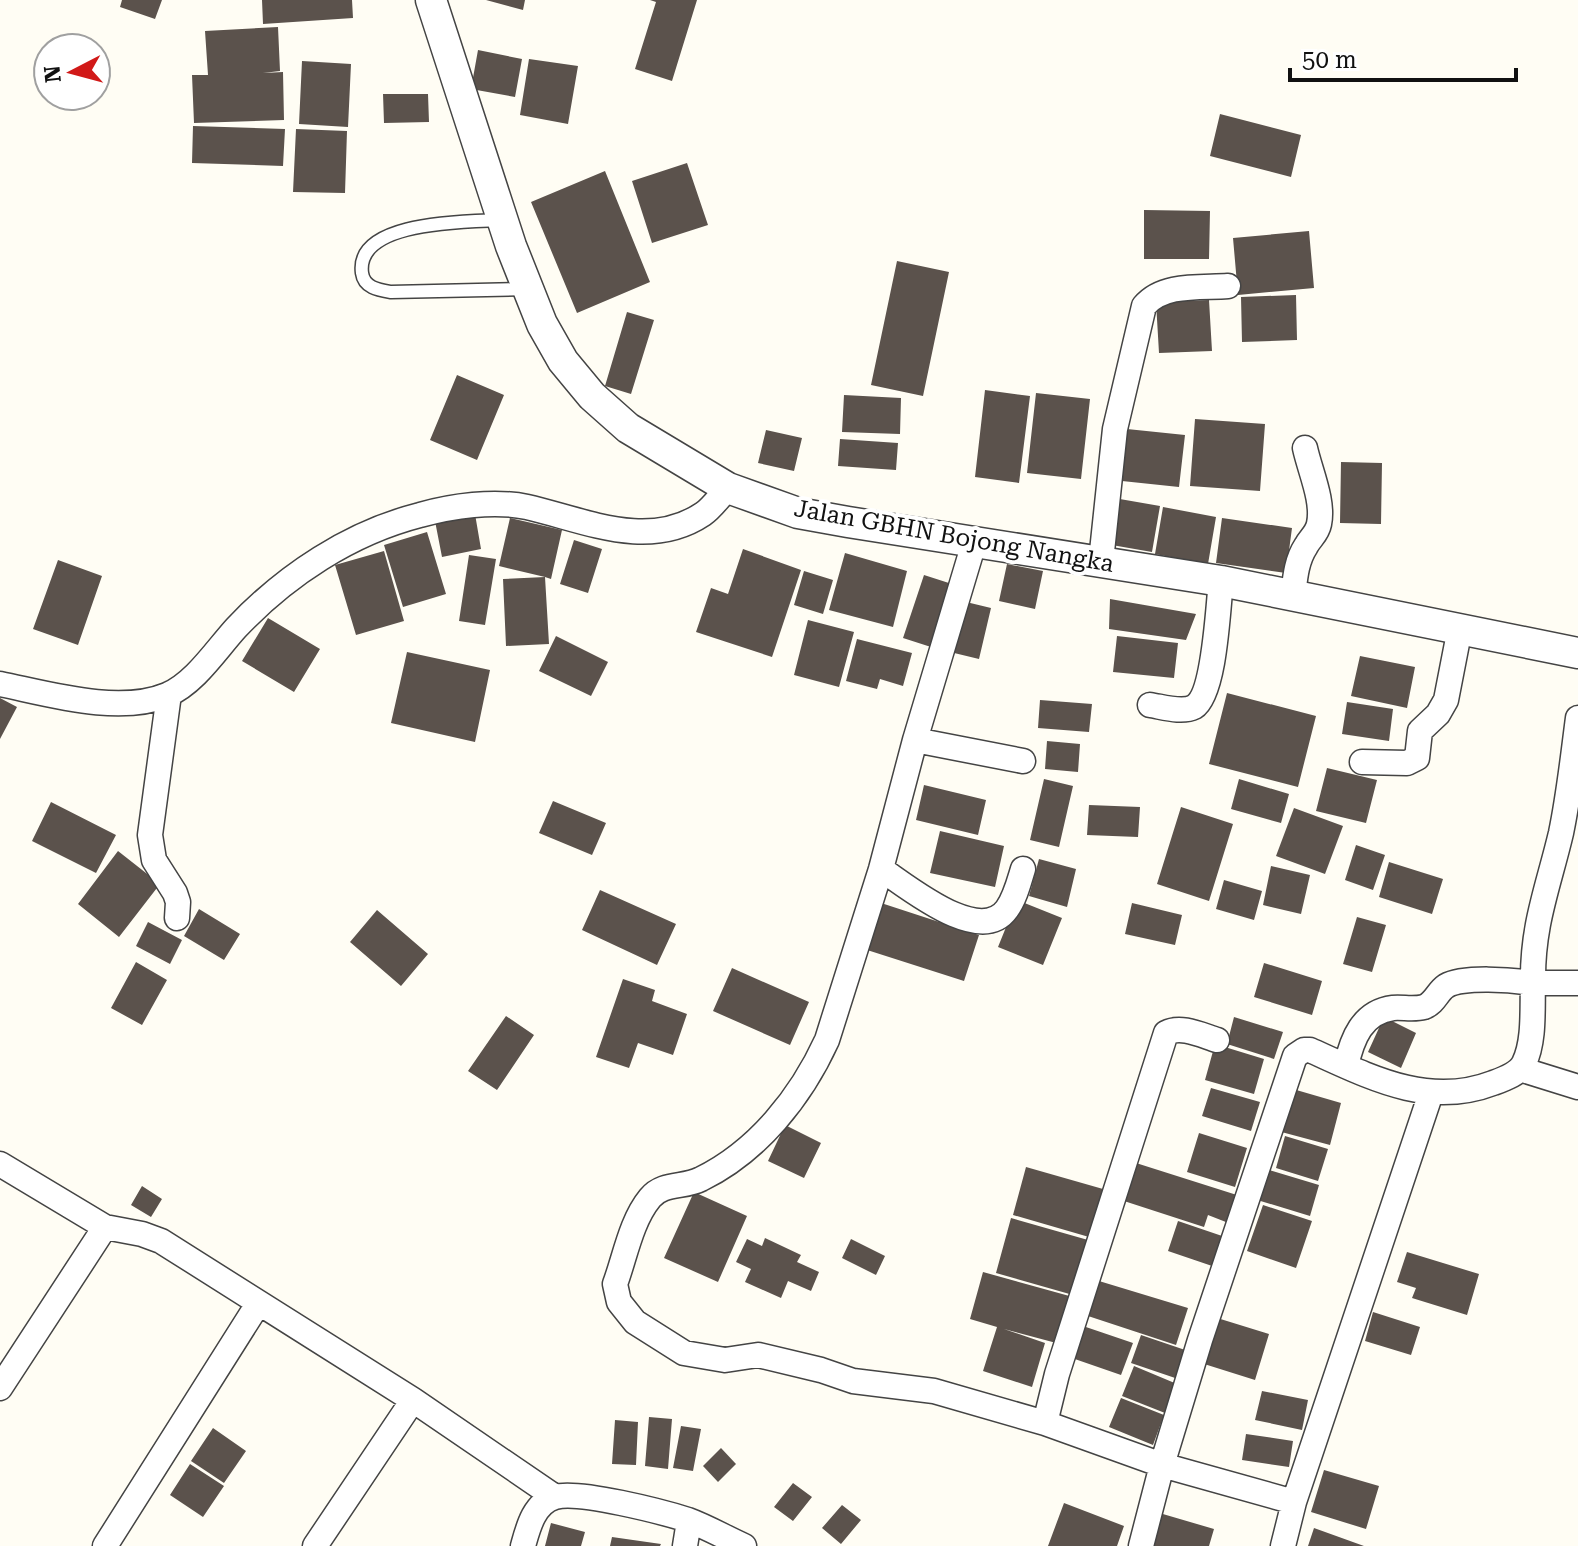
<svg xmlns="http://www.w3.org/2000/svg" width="1578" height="1546" viewBox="0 0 1578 1546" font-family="'Roboto Serif',serif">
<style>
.building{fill:#5b524c}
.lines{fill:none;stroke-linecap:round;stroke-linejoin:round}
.service-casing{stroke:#444;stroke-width:15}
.minor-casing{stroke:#444;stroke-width:27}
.tertiary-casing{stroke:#444;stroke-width:33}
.service{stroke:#fff;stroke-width:12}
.minor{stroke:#fff;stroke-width:24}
.tertiary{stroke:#fff;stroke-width:30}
.labels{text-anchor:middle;stroke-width:8;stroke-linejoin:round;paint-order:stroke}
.street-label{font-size:24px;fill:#111;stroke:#fff}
</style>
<rect width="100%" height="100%" fill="#fffdf4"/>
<path class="building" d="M122,0h40l-7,19 -35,-12z
M262,0h90l1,18 -90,6z
M486,0h39l-2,10z
M650,0h47l-25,81 -37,-12 21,-67z
M278,27l2,44 -17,2 20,-1 1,48 -90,3 -2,-48h16l-3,-44z
M478,50l44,9 -7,38 -44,-8z
M529,59l49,7 -10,58 -48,-9z
M302,61l49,3 -3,63 -49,-3z
M383,94h45l1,28 -45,1z
M1220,114l81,21 -10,42 -81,-21z
M193,126l92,3 -2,37 -91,-3z
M296,129l51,2 -2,62 -52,-1z
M687,163l21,62 -56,18 -20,-62z
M605,171l45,111 -73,31 -46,-111z
M1144,210l66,1 -1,48h-65z
M1309,231l5,57 -76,7 -5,-57z
M897,261l52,11 -26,124 -52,-11z
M1296,295l1,45 -55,2 -1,-45z
M1209,300l3,51 -53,2 -3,-51z
M627,312l27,8 -23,74 -26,-8z
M457,375l47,20 -27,65 -47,-20z
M985,390l45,6 -11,87 -44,-6z
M1036,393l54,6 -9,80 -54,-6z
M844,395l57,3 -1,36 -58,-2z
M1195,419l70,5 -5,67 -70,-5z
M1127,429l58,6 -6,52 -57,-6z
M766,430l36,8 -8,33 -36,-8z
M840,439l58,4 -2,27 -58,-4z
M1341,462l41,1 -1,61 -41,-1z
M1114,498l46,8 -8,46 -46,-8z
M1163,507l53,10 -8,47 -53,-10z
M475,514l6,35 -39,8 -7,-36z
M510,518l52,12 -11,49 -6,-2 4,67 -43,2 -3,-67 42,-2 -46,-11z
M1222,518l70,10 -6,45 -70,-10z
M427,532l19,62 -43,13 -19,-62z
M574,540l28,9 -14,44 -28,-9z
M743,549l58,21 -29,87 -76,-25 15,-44 17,6z
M384,551l20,70 -48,14 -21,-70z
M845,553l62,18 -14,56 -64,-17z
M469,555l27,4 -11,66 -26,-4z
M58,560l44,16 -24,69 -45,-16z
M1007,564l36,7 -8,38 -36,-8z
M804,571l29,9 -10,34 -29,-9z
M924,575l28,9 -21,63 -28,-9z
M1110,599l86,15 -10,26 -77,-11z
M962,601l29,7 -12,51 -29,-7z
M268,618l52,31 -26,43 -52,-31z
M808,620l46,12 -15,55 -45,-12z
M556,636l52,26 -17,34 -52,-25z
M1117,636l61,7 -4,35 -61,-6z
M857,639l55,14 -9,33 -23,-7 -3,10 -31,-8z
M407,652l83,18 -15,72 -84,-19z
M1360,656l55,11 -8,41 -56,-12z
M1227,693l89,23 -18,71 -89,-23z
M0,698l17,9 -17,32z
M1040,700l52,4 -3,28 -51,-4z
M1347,702l46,7 -4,32 -47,-7z
M1047,741l33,3 -2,28 -33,-3z
M1327,768l50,12 -11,43 -50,-12z
M1044,779l29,7 -14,61 -29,-7z
M1239,779l50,15 -8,29 -50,-14z
M924,785l62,15 -8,35 -62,-15z
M553,801l53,22 -14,32 -53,-22z
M51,802l65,33 -20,38 -64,-32z
M1089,805l51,2 -2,30 -51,-2z
M1181,807l52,17 -24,77 -52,-17z
M1294,808l49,18 -18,48 -49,-18z
M940,831l64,15 -9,41 -65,-14z
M1356,845l29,10 -12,35 -28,-10z
M118,851l42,33 -41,53 -41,-33z
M1039,859l37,10 -9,38 -38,-11z
M1389,862l54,17 -11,35 -53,-17z
M1271,866l39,9 -9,39 -38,-9z
M1224,880l38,11 -8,29 -38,-11z
M600,890l76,34 -19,41 -75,-35z
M1017,900l45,18 -19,47 -45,-18z
M878,902l101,33 -15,46 -100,-32z
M1132,903l50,12 -7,30 -50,-11z
M199,909l41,25 -16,26 -40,-24z
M377,910l51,44 -27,32 -51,-44z
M1357,917l29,8 -14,47 -29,-8z
M148,922l34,18 -12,24 -34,-18z
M136,962l31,18 -25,45 -31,-17z
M1264,963l58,18 -10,34 -58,-18z
M732,968l77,34 -19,43 -77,-34z
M623,979l32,11 -3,11 35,13 -14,41 -35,-12 -9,25 -33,-11z
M506,1016l28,19 -37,55 -29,-19z
M1234,1017l49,15 -9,27 -47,-15z
M1384,1017l32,16 -15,35 -33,-16z
M1215,1044l49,15 -10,35 -49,-14z
M1286,1087l55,16 -11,42 -56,-15z
M1211,1088l49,14 -9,29 -49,-15z
M785,1125l36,18 -17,35 -36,-17z
M1199,1133l48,15 -12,39 -48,-15z
M1285,1136l43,13 -10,32 -42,-13z
M1136,1163l104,33 -9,28 -23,-9 -4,12 -80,-26z
M1026,1167l77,22 -14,48 -76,-22z
M1263,1168l56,17 -9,31 -56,-17z
M142,1186l20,13 -11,18 -20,-12z
M694,1192l53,24 -29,66 -54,-24z
M1263,1205l49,16 -16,47 -49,-17z
M1011,1218l77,22 -15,55 -77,-22z
M1178,1221l50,17 -10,30 -50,-17z
M765,1238l36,17 -4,7 22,10 -8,19 -23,-10 -7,17 -36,-16 6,-13 -15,-7 11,-23 15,7z
M851,1239l34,17 -9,19 -34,-17z
M1407,1252l72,22 -12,41 -55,-17 4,-10 -19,-6z
M983,1272l90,25 -13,47 -56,-15 41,14 -13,44 -49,-16 14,-44 -27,-8z
M1099,1281l89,27 -12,37 -88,-29z
M1373,1312l47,15 -9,28 -46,-14z
M1214,1317l55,17 -14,46 -54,-17z
M1080,1325l53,18 -12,32 -52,-18z
M1141,1335l50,17 -10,28 -50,-17z
M1134,1366l43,18 -12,29 -43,-17z
M1262,1391l46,9 -6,30 -47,-10z
M1121,1398l43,17 -11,30 -44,-18z
M649,1417l23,2 -4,50 -23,-3z
M615,1420l23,2 -2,43 -24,-1z
M681,1426l20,3 -8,42 -20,-3z
M213,1428l33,23 -22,32 -33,-22z
M1246,1434l47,7 -4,26 -47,-7z
M721,1448l15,16 -18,18 -15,-16z
M190,1464l34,22 -21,31 -33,-22z
M1324,1470l55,16 -13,43 -55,-17z
M793,1483l19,14 -19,24 -19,-14z
M1064,1503l60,23 -7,20h-69z
M842,1505l19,15 -20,24 -19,-16z
M1156,1512l58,17 -5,17h-62z
M551,1523l34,9 -4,14h-36z
M1314,1528l50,18h-56z
M612,1537l49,7 -1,2h-50z"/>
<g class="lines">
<g class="service-casing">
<path id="service" d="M502,220c-34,2 -147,0 -140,53 2,15 17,17 29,19l136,-3"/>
</g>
<g class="minor-casing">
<path id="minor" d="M974,543l-59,197 -34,129 -54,171c-26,57 -69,111 -126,139 -17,9 -38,3 -51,19 -19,23 -25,59 -35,86l4,18 16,20 49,31 41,7 33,-5 63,15 32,11 81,10 111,32
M1101,561l14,-132 29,-123c19,-23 57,-18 84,-20
M1293,596c2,-17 3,-35 13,-50 4,-8 11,-12 13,-22 5,-23 -9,-53 -14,-76
M0,684c49,10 119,31 167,11 28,-12 49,-45 69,-67 50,-53 114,-95 184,-113 32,-9 74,-15 107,-8 57,13 121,44 176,7 9,-6 17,-18 25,-26
M169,694l-19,141 4,25 21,33 3,9 -1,16
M1150,705c13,2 32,8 44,2 21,-13 24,-101 27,-126
M915,740l108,21
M1362,762l45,1 10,-5 3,-27 18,-17 8,-14 14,-72
M881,869c26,17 99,78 126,40 8,-11 12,-27 16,-40
M1217,1040c-16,-5 -36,-15 -51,-7l-109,341 -12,49 117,42 132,37
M1346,1066c6,-27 16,-54 47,-58 10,-1 20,2 31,-1 11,-4 13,-15 22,-21 17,-10 67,-6 87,-3 -1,-58 15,-95 28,-150 8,-38 12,-77 17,-115
M1520,1069l58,18
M0,1164l105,63 37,7 19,7 252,159 142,97
M0,1388l105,-161
M105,1546l153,-242
M315,1546l98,-146
M523,1546c5,-18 11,-43 32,-49 23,-7 108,15 133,23 19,7 38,18 56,26
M685,1546l4,-25
M1141,1546l21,-81 38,-125 95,-284 9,-6h6c60,27 118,58 183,33 11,-4 26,-9 31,-20 11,-22 8,-56 9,-80h45
M1283,1546l11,-44 137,-409"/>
</g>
<g class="tertiary-casing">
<path id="tertiary" d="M431,0l80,246 31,78 21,37 29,35 36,32 100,60 70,25 50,9 373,59 357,72"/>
</g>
<use href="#service" class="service"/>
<use href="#minor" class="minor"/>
<use href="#tertiary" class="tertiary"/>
</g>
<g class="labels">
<g class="street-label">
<text transform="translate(954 536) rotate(10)" y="8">Jalan GBHN Bojong Nangka</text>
</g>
</g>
<g transform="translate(72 72) rotate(264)"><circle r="38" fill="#ffffff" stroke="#a0a0a0" stroke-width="2"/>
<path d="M0-6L14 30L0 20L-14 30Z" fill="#d11918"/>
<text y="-12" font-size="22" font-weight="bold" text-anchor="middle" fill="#111111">N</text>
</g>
<path d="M1290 68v12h226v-12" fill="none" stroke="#111111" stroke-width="4"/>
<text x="1302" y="68" font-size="24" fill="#111111" stroke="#ffffff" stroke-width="6" paint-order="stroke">50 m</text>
</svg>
